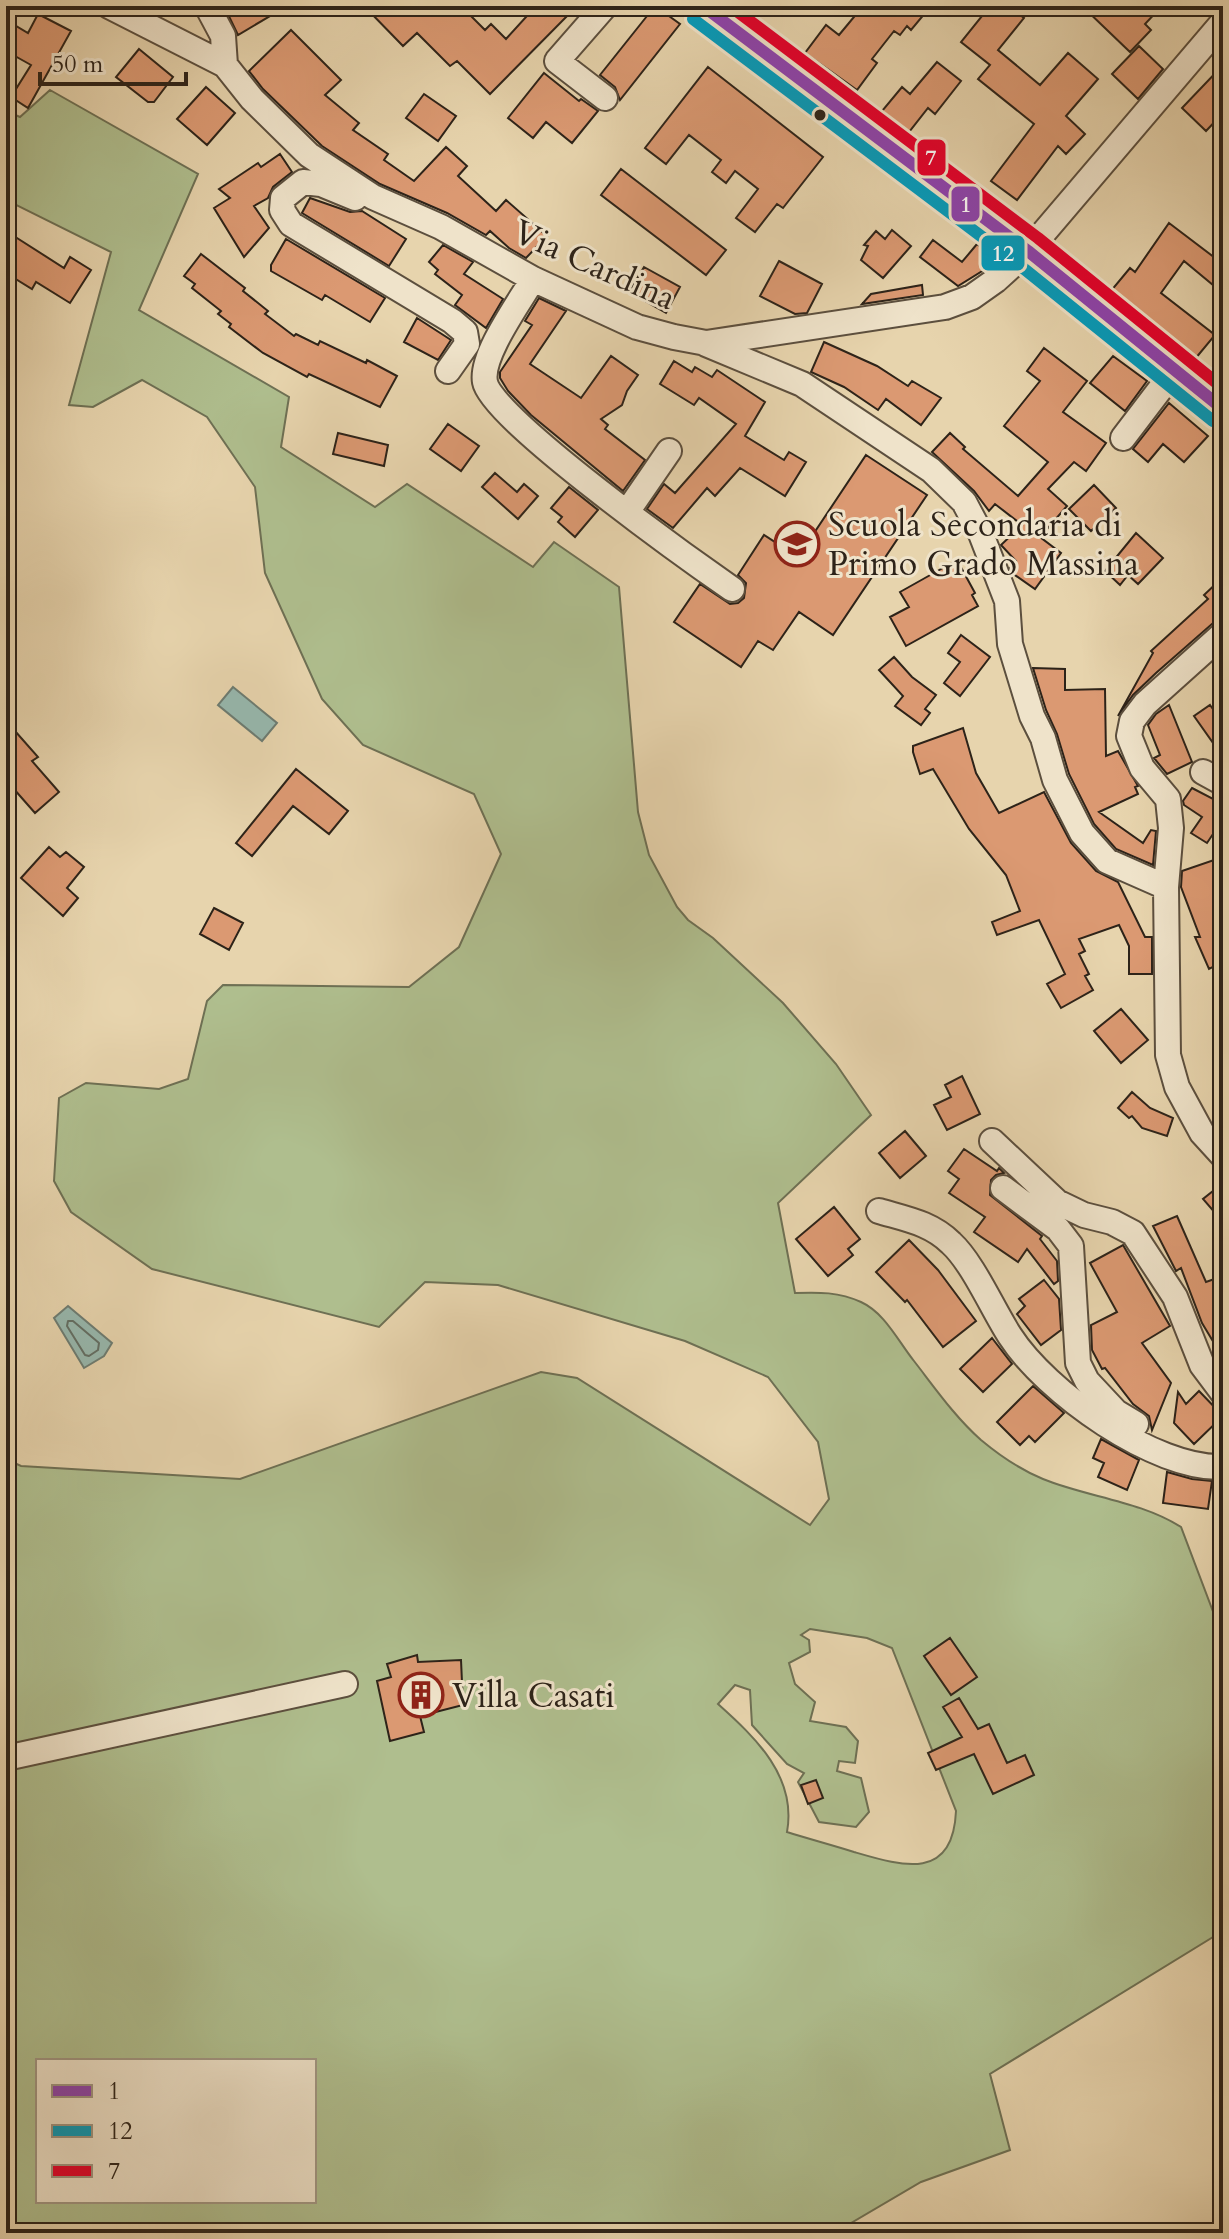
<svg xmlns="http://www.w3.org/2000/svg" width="1229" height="2239" viewBox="0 0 1229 2239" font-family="Cardo,serif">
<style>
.green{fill:#afbe8e;stroke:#6e7054;stroke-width:2;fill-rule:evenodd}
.water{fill:#97b8ae;stroke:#6d7c72;stroke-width:2}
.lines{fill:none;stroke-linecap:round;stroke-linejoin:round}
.shore{stroke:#626e64;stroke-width:2}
.building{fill:#db9972;stroke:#2d2319;stroke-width:2}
.minor-casing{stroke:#5c4f3e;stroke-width:28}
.major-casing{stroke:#2d2319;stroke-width:34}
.minor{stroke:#efe3ca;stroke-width:24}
.major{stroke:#e4ba76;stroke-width:30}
.bus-1-casing{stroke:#efe3ca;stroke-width:18}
.bus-2-casing{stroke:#efe3ca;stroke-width:18}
.bus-3-casing{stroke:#efe3ca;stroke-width:18}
.bus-1{stroke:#8e44ad;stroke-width:12}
.bus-2{stroke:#049cbc;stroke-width:12}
.bus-3{stroke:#e4002b;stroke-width:12}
.bus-dot{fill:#2d2319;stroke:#efe3ca;stroke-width:3}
.labels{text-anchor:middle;stroke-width:6;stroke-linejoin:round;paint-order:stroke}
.street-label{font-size:34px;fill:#2d2319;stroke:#efe3ca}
.poi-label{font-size:34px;fill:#2d2319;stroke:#efe3ca;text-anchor:start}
.line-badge{stroke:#efe3ca;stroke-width:3}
.badge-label{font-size:22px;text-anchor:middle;font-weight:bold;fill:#fff}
</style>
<rect width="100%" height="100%" fill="#e7d4ad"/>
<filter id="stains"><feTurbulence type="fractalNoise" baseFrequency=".0025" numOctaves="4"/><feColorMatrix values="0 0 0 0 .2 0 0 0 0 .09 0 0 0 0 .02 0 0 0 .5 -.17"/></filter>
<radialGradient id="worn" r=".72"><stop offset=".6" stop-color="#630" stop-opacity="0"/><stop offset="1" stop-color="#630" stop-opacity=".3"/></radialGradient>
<path class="green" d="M50,90l148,84 -59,136 150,87 -8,50 94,60 32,-23 126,83 21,-25 65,45 19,225 11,43 28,52 11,13 25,18 70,65 53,61 35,51 -93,88 17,90c24,-1 44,-1 66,9 24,11 37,39 53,59 21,27 41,56 67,79 18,15 40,30 62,39 44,18 97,22 138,48l42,111v288l-10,11 -223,137 20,76 -89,32 -87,51h-828v-774l15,7 219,13 301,-107 36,6 233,147 19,-26 -11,-57 -50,-65 -83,-36 -187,-56 -73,-3 -46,45 -227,-58 -81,-57 -17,-31 5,-83 27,-15 73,6 29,-10 19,-78 16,-16 186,2 50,-40 42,-93 -27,-60 -111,-49 -41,-46 -57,-126 -10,-86 -48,-70 -65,-37 -49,27 -24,-2 42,-153 -105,-52v-89l14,6zM810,1629l57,9 25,10 64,163c-3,71 -54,55 -102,41 -22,-7 -45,-13 -67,-20 10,-55 -31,-94 -69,-128l17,-19 15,5 2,35 35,39 17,9 -6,9 21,40 37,5 13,-15 -8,-34 -24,-7 2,-10 16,2 3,-22 -12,-14 -36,-6 5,-19 -20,-18 -6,-21 21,-11 -1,-12 -8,-5zM38,2061h276v140h-276z"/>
<path class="water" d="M233,687l44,36 -15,18 -44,-36z
M68,1306l44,37 -8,13 -20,12 -30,-50z"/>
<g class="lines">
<path class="shore" d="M68,1321h5l26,22 -1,7 -9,6 -4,-1 -18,-29z"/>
</g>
<path class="building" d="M224,6h63l-49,29z
M364,6h97l24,24 6,-6 15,15 30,-33h41l-87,88 -33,-33 -7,5 -33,-33 -14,13z
M655,6l25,18 -60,76 -5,-13 -15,-12z
M863,6h68l-20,24 -4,-4 -7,9 -6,-4 -22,28 5,4 -20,27 -52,-37 21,-28 13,10z
M990,6h19l15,12 -26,32 42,35 28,-32 30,26 -32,37 19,18 -19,20 -8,-8 -41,54 -26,-19 43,-57 -56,-45 12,-14 -29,-23z
M1082,6h80l-17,18 6,6 -21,22z
M38,14l33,17 -43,77 -17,-11 20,-32 -25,-14v-31l22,13z
M291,30l50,50 -16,15 34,28 -6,7 35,24 -4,6 30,21 32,-34 21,19 -9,10 38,35 10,-11 41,36 -21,22 -17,-10 -19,-17 -4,4 -39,-22 -67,-29 -58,-38 -59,-57 -14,-18z
M1139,46l24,23 -25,30 -26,-25z
M139,49l34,28 -19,25h-6l-32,-25z
M937,62l24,19 -26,33 -7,-6 -19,24 -27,-21 20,-24 8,7z
M1223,65v48l-17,18 -24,-23z
M708,67l115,90 -40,51 -6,-4 -22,28 -19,-14 22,-29 -23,-18 -9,12 -14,-11 9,-12 -32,-25 -23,29 -21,-16z
M544,73l35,28 2,-2 17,12 -26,32 -26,-21 -13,16 -25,-20z
M206,87l29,26 -28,32 -30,-26z
M424,94l32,22 -18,25 -32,-23z
M280,154l12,18 -19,15 -5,11 -14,8 15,22 -25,29 -30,-49 16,-10 -11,-9 39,-26 3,4z
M621,169l105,81 -20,25 -105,-80z
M310,198l40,14 12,-1 44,28 -17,27 -87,-53z
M1169,223l54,41v8l-10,13 -29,-24 -23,32 54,42 -20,24 -85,-67 20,-24 5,4z
M892,230l19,16 -28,32 -22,-18 7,-14 -4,-1 12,-14 9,8z
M6,231l58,37 6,-11 21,13 -21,33 -34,-21 -4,7 -26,-16z
M286,239l99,59 -15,24 -45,-27 -3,5 -51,-29v-6z
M933,240l29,22 15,-18 18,14 -8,10 -29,18 -38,-29z
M443,245l30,17 -9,12 39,25 -17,29 -31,-23 7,-10 -27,-21 3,-4 -9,-8z
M201,254l44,34 -2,3 25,20 -3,3 29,22 2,-2 22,11 2,-4 46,22 1,-3 30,16 -17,31 -71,-33 -2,3 -44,-24 -34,-26 2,-3 -13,-10 3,-3 -29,-23 3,-4 -11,-8z
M779,261l43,23 -15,29 -12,1 -35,-18z
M644,267l36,20 -14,26 -37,-21z
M922,285l1,10 -61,9 9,-10z
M539,298l27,13 -36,53 51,34 30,-42 27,19 -11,16 -5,14 -21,14 7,6 -3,4 40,31 -22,31 -92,-76 -23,-24 -8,-13v-6l32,-47 -7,-4z
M417,318l34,22 -13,20 -34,-18z
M824,342l53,24 31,20 4,-5 29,17 -20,27 -35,-26 -8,11 -34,-23 -33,-15z
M1044,348l43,33 -24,31 43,31 -20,28 -12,-9 -26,27 19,17 -27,31 21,16 -26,36 -23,-16 -2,-5 6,-7 -15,-16 21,-20 -27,-21 -6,7 -15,-20 -42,-39 18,-19 15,14 -2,2 55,47 30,-34 -44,-36 36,-45 -13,-10z
M1113,356l34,25 -22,30 -35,-28z
M674,361l18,11 3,-5 17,10 5,-7 48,32 -20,34 39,24 5,-8 17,10 -21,34 -45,-28 -25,28 -8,-8 -34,40 -26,-19 17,-25 11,9 61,-69 -37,-26 -5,7 -34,-21z
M1169,403l39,33 -24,26 -21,-18 -15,18 -15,-13z
M448,424l31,22 -18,25 -31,-22z
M338,433l50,12 -4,21 -51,-12z
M866,455l61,40 -94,140 -34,-23 -26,38 -15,-9 -17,26 -67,-45 26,-38 30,20 8,-1 6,-5 2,-15 -8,-8 26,-40 34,22z
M495,473l22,19 7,-8 14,12 -20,23 -36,-32z
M1094,485l22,23 -25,23 -22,-22z
M569,487l29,23 -23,27 -17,-15 4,-5 -11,-9z
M1136,533l27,25 -25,26 -10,-9 -8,10 -15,-14z
M957,560l18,33 -3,2 6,11 -72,40 -16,-29 19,-10 -9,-15z
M1223,577v42l-10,4 -57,50 -23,22 -15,21 35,-63 -2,-2 57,-52 -4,-4z
M961,635l29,22 -30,39 -16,-13 16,-21 -12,-9z
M894,657l18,20 24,18 -11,14 5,4 -9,12 -26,-19 8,-10 -24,-26z
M1033,668l32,1v21l40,-1 1,67 12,-5 20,35 -3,1 3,7 -39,18 44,31 8,-13 5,1 -3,34 -37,-16 -22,-25 -25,-50 -12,-40 -11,-24z
M1169,705l23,57 -25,12 -13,-16 6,-3 -12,-30 8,-11z
M1210,705l13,18v34l-29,-41z
M963,728l13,45 23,40 45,-21 27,51 25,28 22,11 27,55h7v37h-23v-28l-10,-21 -40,14 6,12 -6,3 10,20 -4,2 8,14 -32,18 -14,-24 18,-10 -26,-54 -42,15 -5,-13 28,-11 -14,-36 -37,-46 -36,-60 -13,5 -7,-22v-6z
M15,731l23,26 -6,4 27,31 -24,21 -29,-33v-41z
M296,769l52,42 -19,23 -36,-28 -41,50 -16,-13z
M1192,788l31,16v15l-16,24 -16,-10 11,-16 -18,-12 -1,-4z
M49,847l11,10 6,-5 18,15 -17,21 11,10 -15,18 -42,-38z
M1214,860l9,24v78l-14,7 -14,-32h5l-19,-50 1,-16z
M214,908l29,15 -14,27 -29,-16z
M1121,1009l27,31 -27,23 -27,-32z
M962,1076l18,38 -33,16 -13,-25 17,-8 -6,-12z
M1132,1092l18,16 23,10 -6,18 -25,-8 -10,-12 -3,2 -11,-10z
M905,1131l21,25 -26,22 -21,-25z
M964,1149l33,22 2,-3 5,5 -8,2 -5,5 -1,15 52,41 -2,3 17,22 1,20 -4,3 -27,-35 -9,13 -44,-30 11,-15 -36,-24 10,-14 -11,-8z
M1223,1183v39l-20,-23z
M834,1207l26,32 -12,10 5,6 -25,21 -32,-37z
M1177,1216l29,66 17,-6v82l-21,-35 -21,-55 -5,3 -23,-45z
M909,1240l29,30 38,51 -33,26 -36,-47 -2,2 -29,-30z
M1123,1245l47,81 -28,17 29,40 -19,47 -3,-14 -16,-12 -28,-36 -3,1 -10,-19 -1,-25 26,-13 -27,-49z
M1044,1280l15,19 2,31 -20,15 -24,-31 8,-8 -6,-7z
M992,1338l20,26 -29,28 -23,-23z
M1033,1386l31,27 -29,29 -6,-6 -9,9 -23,-23z
M1199,1391l24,25 -29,28 -20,-21 4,-31 8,12z
M1101,1439l38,21 -12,30 -29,-13 6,-14 -11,-5z
M1167,1472l25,7 20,2 -4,28 -45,-6z
M950,1638l27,39 -26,18 -27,-39z
M417,1655l1,7 43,-2 2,45 -43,11 4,16 -34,9 -13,-60 14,-4 -4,-13z
M959,1698l19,31 11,-5 18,39 18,-8 9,20 -41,19 -19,-40 -38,16 -8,-17 34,-16 -19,-30z
M816,1780l7,18 -15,6 -7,-19z"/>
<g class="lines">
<g class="minor-casing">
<path id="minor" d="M109,6l116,59 27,34 57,56 64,42 68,30 92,52 104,48 37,10 32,6 239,-36 27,-10 24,-17 32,-29 195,-229
M207,6l16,30 2,29
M605,98l-48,-37 48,-55
M355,198l-34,-14 -18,-2 -20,16 -1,12 9,14 161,97 13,11 2,12 -19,27
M533,279c-14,24 -53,77 -48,103 6,36 208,180 247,207
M706,344l96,40 129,86 33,32 17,32 26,67 3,43 22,72 11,22 12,42 27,53 25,28 59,26
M1123,438l51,-67
M627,512l42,-61
M1223,634l-78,70 -13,17 -3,15 13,32 26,31 3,29 -5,59 2,168 9,32 25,46 21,23
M1203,772l20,11
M992,1141l65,61 27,13 28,7 21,11 42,64 27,68 21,28
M1003,1188l55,41 13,17 7,117 9,18 29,31 20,12
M879,1211c27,8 52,12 72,32 22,20 42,67 59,93 36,56 145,134 213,131
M6,1758l339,-74"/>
</g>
<g class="major-casing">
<path id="major" d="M703,6l325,245 195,158"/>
</g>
<use href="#minor" class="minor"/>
<use href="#major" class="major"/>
<g class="bus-1-casing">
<path id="bus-1" d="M703,6l325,245 195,158"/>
</g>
<g class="bus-2-casing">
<path id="bus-2" d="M693,19l325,245 195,157"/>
</g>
<g class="bus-3-casing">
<path id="bus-3" d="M730,6l308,232 185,150"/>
</g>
<use href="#bus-1" class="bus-1"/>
<use href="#bus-2" class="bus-2"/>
<use href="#bus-3" class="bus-3"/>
</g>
<defs>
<g id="school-ring" transform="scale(2.3)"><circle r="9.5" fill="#efe3ca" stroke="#8f2418" stroke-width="1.5"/><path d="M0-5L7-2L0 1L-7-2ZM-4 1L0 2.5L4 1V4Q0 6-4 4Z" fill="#8f2418"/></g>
<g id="building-ring" transform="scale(2.3)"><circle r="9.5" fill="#efe3ca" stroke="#8f2418" stroke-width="1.5"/><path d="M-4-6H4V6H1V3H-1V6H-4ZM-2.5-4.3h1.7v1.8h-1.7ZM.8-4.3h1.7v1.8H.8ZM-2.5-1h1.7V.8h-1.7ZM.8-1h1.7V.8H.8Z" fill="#8f2418"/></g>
</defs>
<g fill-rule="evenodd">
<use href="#school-ring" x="797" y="544"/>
<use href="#building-ring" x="421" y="1695"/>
</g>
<circle class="bus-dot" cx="820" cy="115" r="7"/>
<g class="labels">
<g class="street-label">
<text transform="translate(595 264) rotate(24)" y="12">Via Cardina</text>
</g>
<g class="poi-label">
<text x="828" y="536">Scuola Secondaria di<tspan x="828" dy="39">Primo Grado Massina</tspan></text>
<text x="452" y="1707">Villa Casati</text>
</g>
</g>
<g class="line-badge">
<rect x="916" y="138" width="31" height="39" rx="8" fill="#e4002b"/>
<rect x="950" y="185" width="31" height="38" rx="8" fill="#8e44ad"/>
<rect x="980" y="234" width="46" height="38" rx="8" fill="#049cbc"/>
</g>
<g class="badge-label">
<text x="931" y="165">7</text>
<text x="966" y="212">1</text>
<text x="1003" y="261">12</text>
</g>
<rect width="1229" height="2239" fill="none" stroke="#e7d4ad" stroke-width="32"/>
<rect x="8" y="8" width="1213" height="2223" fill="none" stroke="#2d2319" stroke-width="4"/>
<rect x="16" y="16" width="1197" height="2207" fill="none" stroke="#2d2319" stroke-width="2"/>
<rect x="36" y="2059" width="280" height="144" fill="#efe3ca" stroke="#a19683" stroke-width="2"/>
<rect x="52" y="2085" width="40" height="12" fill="#8e44ad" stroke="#a19683" stroke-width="2"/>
<text x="108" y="2099" font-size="24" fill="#2d2319">1</text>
<rect x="52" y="2125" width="40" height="12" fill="#049cbc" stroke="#a19683" stroke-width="2"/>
<text x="108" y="2139" font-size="24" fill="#2d2319">12</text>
<rect x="52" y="2165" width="40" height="12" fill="#e4002b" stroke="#a19683" stroke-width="2"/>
<text x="108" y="2179" font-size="24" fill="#2d2319">7</text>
<path d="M40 72v12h146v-12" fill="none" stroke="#2d2319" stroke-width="4"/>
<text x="52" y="72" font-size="24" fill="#2d2319" stroke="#efe3ca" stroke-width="6" paint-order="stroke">50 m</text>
<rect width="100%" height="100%" filter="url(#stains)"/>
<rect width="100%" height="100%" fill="url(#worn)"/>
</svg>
